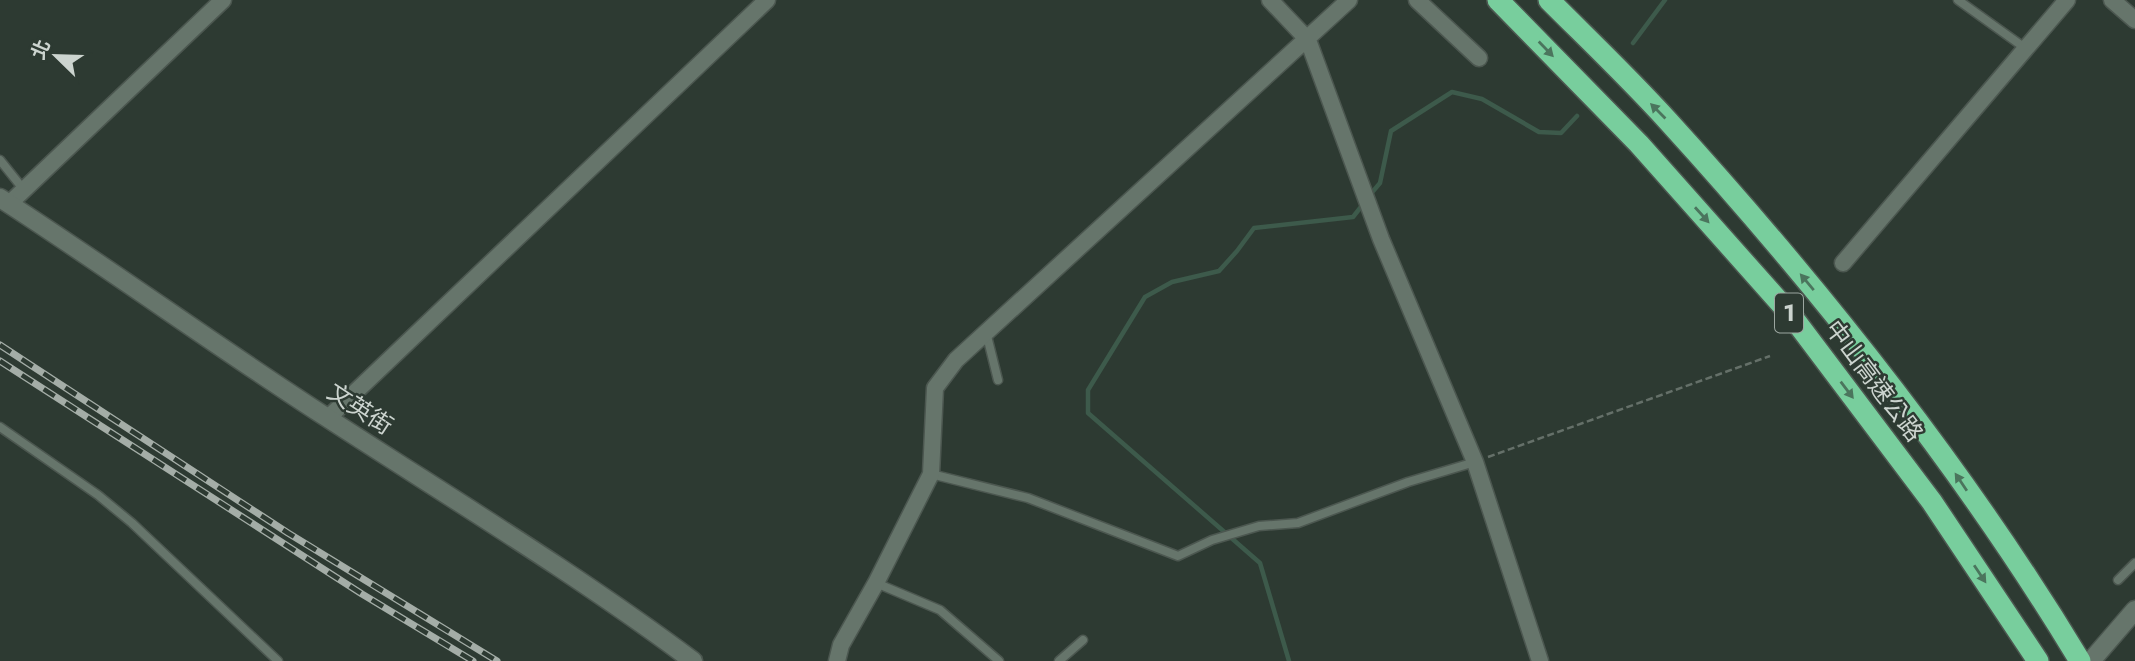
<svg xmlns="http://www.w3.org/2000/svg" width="2135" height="661" viewBox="0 0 2135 661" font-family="Jost,'Noto Sans TC',sans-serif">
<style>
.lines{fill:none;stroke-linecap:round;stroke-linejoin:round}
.stream{stroke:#3d5a4b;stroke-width:4.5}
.lane-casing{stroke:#4c5750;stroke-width:11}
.street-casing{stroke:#4c5750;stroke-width:19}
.secondary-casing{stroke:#4c5750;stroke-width:21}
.highway-casing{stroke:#4c5750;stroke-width:24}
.path{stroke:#657069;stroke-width:2.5;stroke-dasharray:7 3.5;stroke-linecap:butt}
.lane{stroke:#66756b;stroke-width:8}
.street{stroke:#66756b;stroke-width:16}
.secondary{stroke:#66756b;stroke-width:18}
.highway{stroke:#78ce9d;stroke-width:21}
.rail-casing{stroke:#a4ada7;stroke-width:7}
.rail{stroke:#2d3a32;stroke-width:4.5;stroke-dasharray:13;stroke-linecap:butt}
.oneway{fill:#4b755d}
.labels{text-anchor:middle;stroke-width:5;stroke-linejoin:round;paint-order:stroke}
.shield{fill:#2d3a32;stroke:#9ca6a0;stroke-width:2}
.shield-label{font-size:23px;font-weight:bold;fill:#ccd4cf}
.street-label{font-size:24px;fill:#ccd4cf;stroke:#2d3a32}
</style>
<rect width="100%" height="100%" fill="#2d3a32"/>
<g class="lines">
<path class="stream" d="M1633,43l32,-43
M1369,196l11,-13 11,-52 61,-39 30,7 57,33 22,1 16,-17
M1289,661l-29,-98 -172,-150v-23l57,-93 27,-15 47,-11 18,-20 17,-23 99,-11 11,-14"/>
<g class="lane-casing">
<path id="lane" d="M1958,0l67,48
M0,160l24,30
M986,332l12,48
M0,427l98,68 34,28 146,138
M931,474l97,24 150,58 34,-16 47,-14 39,-3 110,-41 67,-20
M2118,580l17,-17
M876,583l64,27 59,51
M1059,661l24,-21"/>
</g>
<g class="street-casing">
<path id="street" d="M1270,0l38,40 73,199 94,223 65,199
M1417,0l62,58
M2112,0l23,20
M9,204l214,-204
M1843,263l224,-263
M328,418l439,-418
M837,661l4,-16 35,-62 55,-109 4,-86 21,-28 393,-360"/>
</g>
<g class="secondary-casing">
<path id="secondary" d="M0,198c110,71 216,148 326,219 123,80 249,156 367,244
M2091,661l44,-51"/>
</g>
<g class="highway-casing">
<path id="highway" d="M1498,0l141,144 152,171 141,187 106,159
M1549,0c40,40 81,79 119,121 152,167 295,346 412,540"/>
</g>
<path class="path" d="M1488,457l282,-101"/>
<use href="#lane" class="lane"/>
<use href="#street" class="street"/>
<use href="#secondary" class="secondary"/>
<use href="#highway" class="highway"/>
<g class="rail-casing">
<path id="rail" d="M0,345l288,188 209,128
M0,361l362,233 111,67"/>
</g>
<use href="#rail" class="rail"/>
</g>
<defs><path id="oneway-solid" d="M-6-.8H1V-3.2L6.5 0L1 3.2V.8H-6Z" transform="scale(1.75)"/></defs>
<g class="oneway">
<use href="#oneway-solid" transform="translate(1546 49) rotate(46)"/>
<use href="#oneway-solid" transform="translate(1658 111) rotate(-135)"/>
<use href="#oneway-solid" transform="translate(1702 215) rotate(48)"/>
<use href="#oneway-solid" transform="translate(1807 282) rotate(-130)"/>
<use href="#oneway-solid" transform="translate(1847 390) rotate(53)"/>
<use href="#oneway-solid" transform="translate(1961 482) rotate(-124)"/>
<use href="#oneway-solid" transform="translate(1980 574) rotate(56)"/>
</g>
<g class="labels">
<rect class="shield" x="1775" y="293.5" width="28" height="39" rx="5"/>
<g class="shield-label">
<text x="1789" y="321">1</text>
</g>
<g class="street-label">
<text transform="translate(1874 381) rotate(53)" y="8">中山高速公路</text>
<text transform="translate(360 409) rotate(33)" y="8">文英街</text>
</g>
</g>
<g transform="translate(56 56) rotate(293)" stroke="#2d3a32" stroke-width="5" paint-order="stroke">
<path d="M0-5L12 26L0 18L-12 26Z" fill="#ccd4cf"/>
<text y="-10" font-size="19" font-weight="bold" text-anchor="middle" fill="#ccd4cf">北</text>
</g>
</svg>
